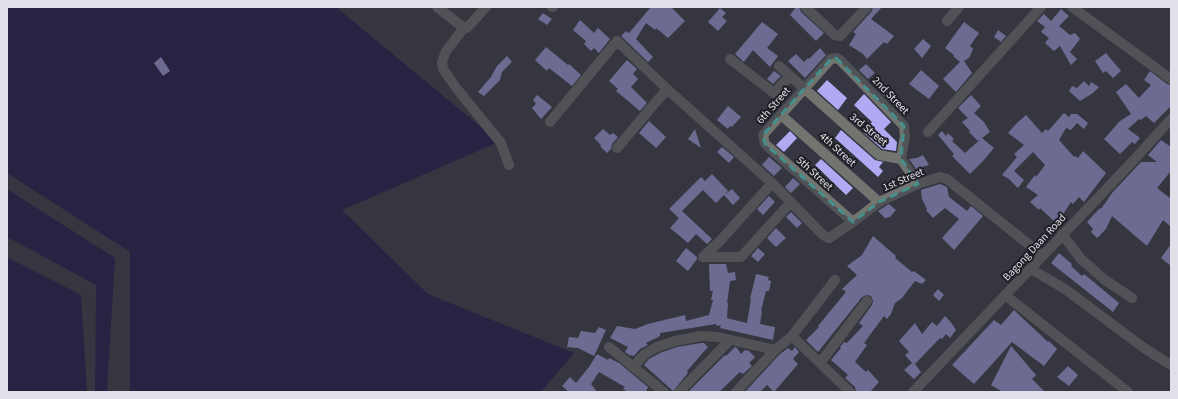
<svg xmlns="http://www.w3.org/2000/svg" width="1178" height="399" viewBox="0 0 1178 399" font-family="'Source Sans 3',sans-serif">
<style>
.water{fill:#1b0b45}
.building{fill:#b0aaf2}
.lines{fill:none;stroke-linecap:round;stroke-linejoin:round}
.minor{stroke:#71746f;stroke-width:10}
.marked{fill:none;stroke:#44908d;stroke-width:3;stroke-dasharray:8 5;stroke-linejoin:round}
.labels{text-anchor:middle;stroke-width:4;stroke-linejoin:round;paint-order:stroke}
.street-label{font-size:11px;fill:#e1e0e9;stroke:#1e1e24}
</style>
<rect width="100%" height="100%" fill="#363642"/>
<path class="water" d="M7,7h329l163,135 -157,68 86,84 146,59 -33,39h-411v-140l-123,-79z
M7,189l108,69 -8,134h-12l1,-107 -89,-48z
M7,257l74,38 6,97h-80z"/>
<path class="building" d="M651,7h20l14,14 -17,17 -12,-10 -1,2 -9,-7 -10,16 17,18 -5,5 -27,-26 5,-5 3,2z
M796,7h3l2,5 23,21 -8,8 -26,-26z
M873,7h9l-11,12 23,17 -7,8 -3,-2 -17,17 -4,-5 -14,-9 7,-11 -3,-2 19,-21z
M720,8l6,5 -4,4 5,4 -9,10 -10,-9z
M1061,9l8,7 -10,10 11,9 5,-2 5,6 -10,13 7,7 -6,6 -11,-19 -6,5 -9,-8 4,-5 -8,-6 4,-5 -8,-6 7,-7 7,7z
M543,13l9,6 -5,6 -9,-6z
M580,20l14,13 4,-5 12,11 -11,14 -5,-5 -3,3 -7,-7 2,-3 -13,-11z
M762,22l16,12 -11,14 11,8 -8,11 -17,-17 -9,12 -9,-8z
M964,22l15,11 -9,13 3,3 -4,9 -5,3 8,12 -16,19 -13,-13 17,-17 -7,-6 1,-1 -9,-7z
M998,30l8,6 -5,6 -7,-5z
M923,39l8,7 -9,12 -8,-9z
M546,47l22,18 1,-1 12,11 -9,11 -23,-18 -2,3 -12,-11z
M820,48l6,7 -21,23 -17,-17 8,-7 8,8 4,-4 1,1z
M1106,53l15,18 -8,7 -7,-7 -3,2 -8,-12z
M507,56l5,6 -10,10 -2,8 -16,16 -6,-4 13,-15 6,-11z
M161,57l9,14 -7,5 -9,-13z
M627,60l10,9 -4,5 5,5 -7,8 16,16 -7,8 -24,-20 2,-2 -9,-8z
M866,64l9,9 -7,6 -9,-9z
M921,70l18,16 -10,13 -20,-15z
M774,71l7,5 -8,8 -6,-5z
M1150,71l17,13 4,1v21l-17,17 -8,-7 -5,4 -2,-1 -11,10 12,9 -5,6 -3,-2 -12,12 -16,-15 16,-18 11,-7 -15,-22 10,-8 13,14 12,-13 -7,-5z
M827,80l20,18 -9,12 -21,-19z
M1084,81l5,5 2,-4 8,5 -6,6 -13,8 -11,-10 3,-5 5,2z
M885,85l18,20 -5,5 -19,-19z
M864,94l27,28 -7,7 13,13 -1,9 -14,-2 -19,-17 9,-10 -18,-17z
M537,95l15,12 -11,12 -9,-11 4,-4 -3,-4z
M971,95l10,11 -7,7 10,9 6,10 -12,9 -9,-9 1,-1 -8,-9 6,-4 -10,-10z
M728,106l13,11 -9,10 -2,-1 -2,3 -11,-9z
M1064,113l5,4 2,-3h6l11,9 -4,6 -7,-6 -6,7 -5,-2 -7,12 15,17 1,-1 3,2 5,-7 23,22 -22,29 -5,-5 -6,7 -2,-2 -11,17 -5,3 -15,-14 -1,2 -9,-8 8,-7 -12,-8 9,-12 1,2 9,-12 -12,-13 -19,19 10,9 -6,8 -9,-9 -7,-4 15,-18 -3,-3 10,-9 -16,-12 8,-9 10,-9 16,18 4,-4 2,2z
M649,121l17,16 -10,11 -17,-15z
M603,129l7,6 3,-2 5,4 -6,7 -1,5 -4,4 -7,-7 1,-1 -7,-7z
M695,129l6,19 -13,-9z
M841,130l34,30 8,2 -4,5 4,4 -5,6 -43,-39z
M790,131l7,7 -13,14 -8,-7z
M942,131l4,5 2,-3 6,6 -2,2 13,12 17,-15 12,10 -11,13 -13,13 -18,-18 2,-2 -16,-19z
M1161,140l10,7v24l-14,17 14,11v28l-8,-7 -16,26 -35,-30 -6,13 -9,9 -6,-6 2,-3 -6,-7 13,-14 1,1 11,-16 29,-31h16l-9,-7z
M722,147l12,10 -5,6 -12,-11z
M923,155l6,10 -13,4 -7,-10 8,-1z
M769,157l13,11 -8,8 -12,-11z
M821,159l32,29 -7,7 -31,-30z
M712,174l16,17 -12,12 -13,-13 -21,21 30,28 -5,5 -11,-10 -8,9 -18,-15 9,-10 -10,-9 32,-32 4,4z
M793,178l7,6 -9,9 -6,-6z
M940,184l7,3 2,10 18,14 4,-5 12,10 -29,34 -12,-12 17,-19 -14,-11 -12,10 -7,-8 1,-1 -5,-10 -1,-9z
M732,189l8,9 -7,7 -9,-10z
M769,196l6,6 -12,13 -6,-6z
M889,204l7,6 -6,7 -5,1 -7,-7z
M791,212l11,11 -5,5 -11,-11z
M776,228l10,10 -10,9 -9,-9z
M873,236l23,20 -1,2 17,14 2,-1 12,9 -4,4 -7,-3 -13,17 -7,5 -4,11 -4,5 -3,-3 -20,27 3,2 -12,17 11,10 2,-2 11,12 -9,10h-14l-1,-5 -10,-9 3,-3 -17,-15 10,-12 -1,-1 4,-5 3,1 16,-17 -4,-3 13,-18 1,-4 -2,-5 -4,-1 -5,2 -44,55 -12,-12 13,-13 -1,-1 28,-34 -4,-3 15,-14 -10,-9 15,-11z
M1171,244v22l-10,-8z
M686,248l11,9v2l-9,12 -12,-10z
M758,248l7,6 -7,8 -7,-6z
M1059,253l13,11 -1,2 11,10 2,-2 35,29 -6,9 -62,-49z
M709,264h17l2,9 7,-1 1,8 -6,1 -3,22h1l-1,15 3,1 17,4 4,-24h-1l6,-25 13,3 -1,3 3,1 -2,10h-3l-5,20h1l-2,13 15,3 -2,13 -53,-12 1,-3 -4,1 -1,-2 -56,9v3l-14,7 2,2 -8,4 -6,7 -3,-1v1l-6,-4 3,-5 -18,-9 7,-12 18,3 13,-5 37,-9 1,6 23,-6 4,-15h-2l2,-9h-3z
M938,289l6,6 -5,6 -6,-6z
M1014,310l34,32 1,-1 8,8 -13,17 -32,-24 -38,42 -22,-19 42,-45 7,5z
M945,316l5,5 6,9 -6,8 -4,-4 -4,5 -2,-1 -25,26 6,8 -7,7 -10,-9 8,-7 -7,-8 4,-3 -10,-11 16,-18 7,11 10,-12 5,4z
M599,327l7,3 -12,26 -16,-8 -11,-1 2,-10 9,1 3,-7 14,2z
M701,343h3l4,4 -21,24 1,2 -15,18 -29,-26 5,-6 11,-6 17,-6z
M1011,346l25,29 -4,4 13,13h-42l-12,-7z
M735,347l2,1 4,6 4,-4 4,1 6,6 -6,6 3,3 -9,8 -3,-2 -21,20h-31l37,-37 1,1z
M795,347l4,5 -6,7 5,5 -24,28 -7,-7 -7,7h-15l34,-37 9,-7 4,3z
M597,354l11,6 1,-2 10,5 29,24 -2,5h-18l-5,-3 2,-2 -26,-15 -8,12 6,8h-28l-7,-6 8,-9 6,6 13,-16z
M1068,366l10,9 -9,11 -12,-9z"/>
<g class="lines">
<path class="minor" d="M437,7l27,21h3l19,-21
M552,7h1
M805,7l30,28 5,1 27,-29
M1072,7l99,72
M947,21l12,-14
M464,28l-18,23 -4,11 1,7 14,20 44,54 8,22
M730,59l44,34 16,-17
M779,66l100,89 22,4 17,25
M781,115l98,87
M550,122l67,-81 50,48 105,94 51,52 6,3 24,-16 26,-20 39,-18 22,-7 7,2 95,76
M928,132l113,-125
M617,148l50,-59
M853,222l-88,-78 -2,-9 68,-76 5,-1 4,2 64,66 1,10 -4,23
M1062,234l19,25 24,21 27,18
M703,257h38l50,-55
M703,257l17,-16 52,-58
M1031,269l34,20 79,59 27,17
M1005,295l123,97
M792,336l58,56
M609,347l55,45
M820,363l47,-62
M633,367l12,-13 12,-7 18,-6 26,-5 17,1 57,13
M679,392l51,-52
M736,392l39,-42 17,-14 43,-56
M913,392l220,-231 38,-42"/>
</g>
<path d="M0 0H1178V399H0ZM836,58l68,68 -3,33 17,25 -39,18 -26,20 -88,-78 -2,-9 68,-76z" fill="#363642" fill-opacity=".55" fill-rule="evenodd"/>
<path class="marked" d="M836,58l68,68 -3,33 17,25 -39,18 -26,20 -88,-78 -2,-9 68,-76z"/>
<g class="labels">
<g class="street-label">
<text transform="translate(891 95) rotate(46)" y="4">2nd Street</text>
<text transform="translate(773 105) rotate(-49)" y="4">6th Street</text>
<text transform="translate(869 129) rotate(39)" y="4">3rd Street</text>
<text transform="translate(838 149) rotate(42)" y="4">4th Street</text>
<text transform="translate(815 173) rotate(42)" y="4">5th Street</text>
<text transform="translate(903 179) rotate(-23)" y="4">1st Street</text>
<text transform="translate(1034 247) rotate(-47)" y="4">Bagong Daan Road</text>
</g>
</g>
<rect width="1178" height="399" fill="none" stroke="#e1e0e9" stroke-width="16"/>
</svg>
